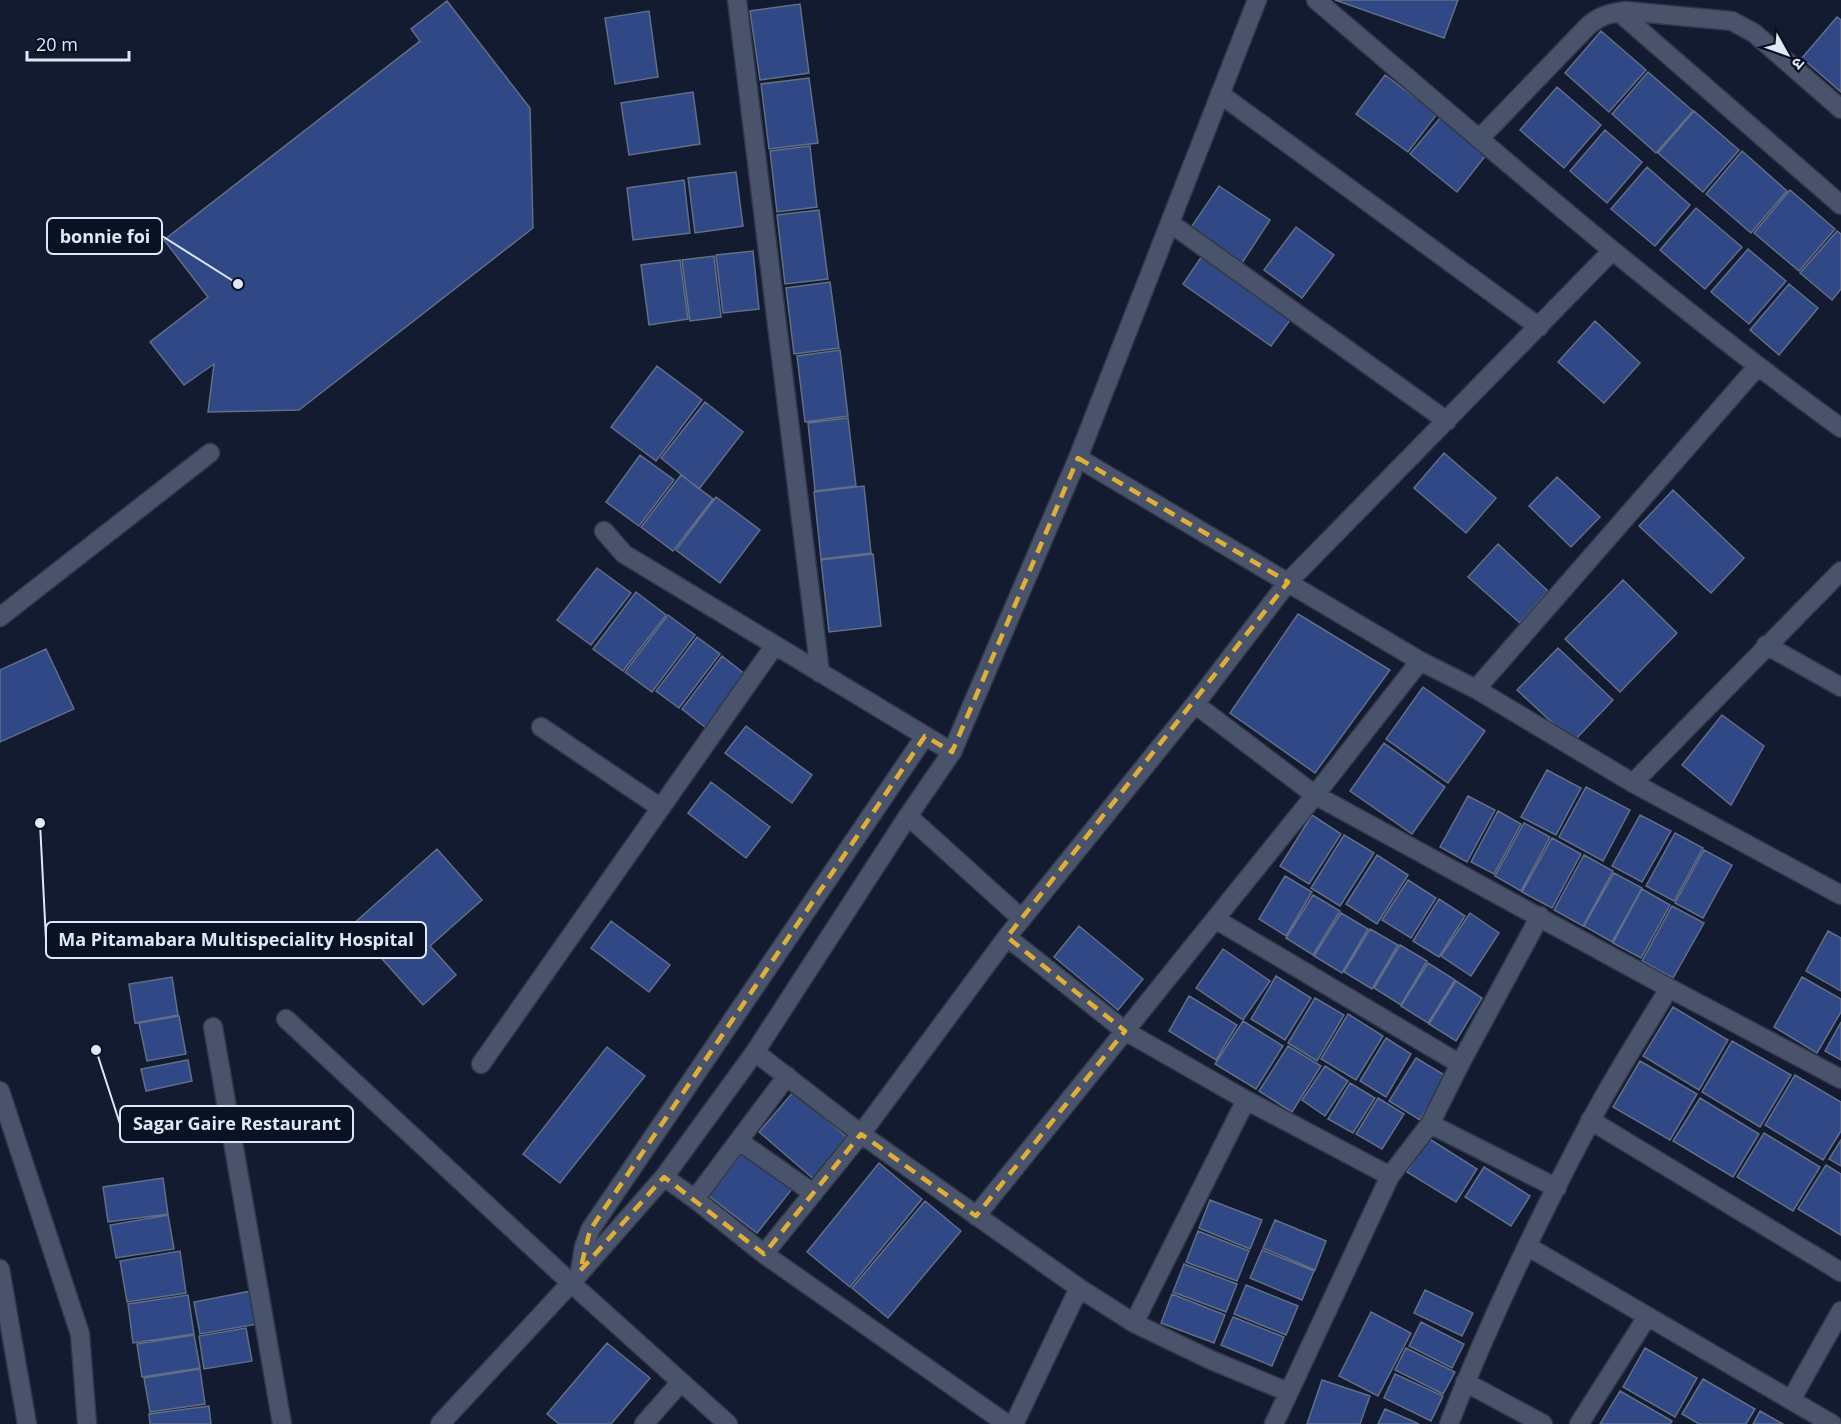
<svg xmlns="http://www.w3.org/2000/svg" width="1841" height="1424" viewBox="0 0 1841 1424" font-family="'Open Sans','Noto Sans Devanagari',sans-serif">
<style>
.building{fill:#304986;stroke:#626e86;stroke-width:1.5}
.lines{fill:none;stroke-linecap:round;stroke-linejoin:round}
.service-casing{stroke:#333747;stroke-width:21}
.minor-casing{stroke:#333747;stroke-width:21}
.tertiary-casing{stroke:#333747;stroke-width:21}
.service{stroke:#49546c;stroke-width:18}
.minor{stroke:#49546c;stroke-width:18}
.tertiary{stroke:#49546c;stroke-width:18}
.marked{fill:none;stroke:#e1af34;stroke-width:4.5;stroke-dasharray:12 8;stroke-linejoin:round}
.leader{fill:none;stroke:#e0e7f5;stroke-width:2}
.callout-dot{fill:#e0e7f5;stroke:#091124;stroke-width:2}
.callout{fill:#091124;stroke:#e0e7f5;stroke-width:2}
.callout-label{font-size:18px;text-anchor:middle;font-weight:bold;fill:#e0e7f5}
</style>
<rect width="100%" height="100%" fill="#121b2f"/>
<path class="building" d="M1335,0h123l-14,38z
M447,1l83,107 3,120 -234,182 -91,2 6,-48 -30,21 -34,-43 58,-45 -44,-57 256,-199 -9,-12z
M800,4l9,69 -49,7 -10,-69z
M649,11l9,66 -43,7 -10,-66z
M1837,17l4,3v72l-39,-34z
M1601,31l45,39 -37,42 -44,-39z
M1648,72l45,39 -37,42 -44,-39z
M1385,75l52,39 -29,38 -52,-38z
M809,78l9,65 -49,6 -8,-65z
M1557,87l44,38 -37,43 -44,-38z
M693,92l7,52 -71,11 -8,-52z
M1694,111l45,39 -36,42 -45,-39z
M1440,118l46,37 -29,37 -47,-38z
M1605,130l37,32 -35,41 -37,-32z
M810,146l7,61 -40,5 -7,-61z
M1742,151l45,40 -36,42 -45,-39z
M1647,167l43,38 -35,41 -44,-37z
M736,172l7,54 -48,7 -7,-55z
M684,180l6,53 -57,7 -6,-52z
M1219,186l51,34 -28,43 -52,-34z
M1790,190l45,39 -36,42 -45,-38z
M1696,208l46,39 -37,42 -45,-39z
M819,210l9,69 -43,5 -8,-69z
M1296,227l38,28 -32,43 -38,-28z
M1837,231l4,3v55l-9,11 -32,-27z
M1748,249l38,32 -37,43 -38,-32z
M753,251l6,58 -36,4 -7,-58z
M714,256l7,61 -31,4 -8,-61z
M1202,256l89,63 -20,27 -88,-62z
M680,260l8,59 -39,6 -8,-60z
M830,282l9,66 -45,6 -8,-66z
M1789,284l29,24 -39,47 -29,-25z
M1595,321l45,42 -36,40 -46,-41z
M840,350l8,66 -43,6 -8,-66z
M657,366l45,34 -46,61 -45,-34z
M705,402l38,30 -44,57 -38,-31z
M848,418l8,68 -41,5 -7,-68z
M1444,453l52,45 -30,35 -52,-45z
M640,455l34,25 -35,46 -33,-24z
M681,475l32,24 -40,52 -32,-24z
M1557,477l43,40 -29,30 -42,-41z
M864,486l7,67 -50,6 -7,-67z
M1673,490l71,68 -33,35 -72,-67z
M716,497l44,33 -40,53 -44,-33z
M1498,544l50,47 -28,32 -52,-46z
M873,554l8,72 -52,6 -8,-72z
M597,568l34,25 -40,52 -34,-25z
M1623,580l54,53 -57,59 -55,-53z
M636,592l30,23 -43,56 -30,-22z
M1298,614l92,56 -75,103 -85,-60z
M668,615l27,20 -43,57 -27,-20z
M697,637l23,17 -41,54 -23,-17z
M1558,648l55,52 -40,42 -56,-52z
M46,649l28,60 -74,33v-72z
M722,656l24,19 -40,53 -24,-19z
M1423,687l62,44 -37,52 -62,-44z
M1722,715l42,31 -33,59 -49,-40z
M746,726l66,49 -20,28 -67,-50z
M1384,743l61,44 -33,47 -62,-43z
M1547,770l34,18 -25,47 -35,-18z
M711,782l59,45 -24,31 -58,-45z
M1586,787l44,23 -27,51 -44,-24z
M1468,796l27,14 -28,52 -27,-15z
M1498,811l23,13 -27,50 -23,-12z
M1312,815l29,19 -32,50 -29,-18z
M1640,815l31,16 -29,51 -30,-16z
M1524,823l26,14 -29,54 -26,-15z
M1675,833l28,15 -29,53 -28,-15z
M1344,835l30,18 -34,53 -29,-18z
M1552,838l29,16 -29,54 -30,-16z
M437,849l45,51 -52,46 26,29 -33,30 -71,-80z
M1704,850l28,15 -29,53 -28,-15z
M1377,855l31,20 -31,49 -31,-20z
M1584,855l29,16 -30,55 -29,-16z
M1614,873l28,15 -30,54 -28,-16z
M1285,876l27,16 -26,44 -27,-17z
M1408,880l28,18 -25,40 -29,-18z
M1642,889l28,16 -29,53 -28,-15z
M1313,895l27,16 -27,44 -27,-17z
M1439,899l26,17 -26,41 -26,-16z
M1672,906l32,17 -31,55 -31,-17z
M1341,913l27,16 -26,44 -28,-17z
M1470,913l29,20 -28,43 -30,-20z
M611,921l59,44 -21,27 -58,-44z
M1079,926l64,53 -25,31 -64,-53z
M1370,929l28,16 -26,44 -28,-17z
M1828,931l13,7v53l-35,-20z
M1400,945l27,16 -26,44 -27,-17z
M1223,949l47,32 -27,39 -47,-32z
M1428,963l27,17 -27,43 -27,-17z
M1276,976l35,22 -26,42 -34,-21z
M172,977l6,38 -43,8 -6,-39z
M1802,977l39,22v13l-24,41 -43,-26z
M1456,981l26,17 -26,43 -27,-17z
M1189,996l48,29 -21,35 -47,-29z
M1315,998l29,17 -27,46 -29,-18z
M1673,1007l55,33 -29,50 -56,-34z
M1348,1014l35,22 -27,44 -35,-21z
M179,1016l7,38 -39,7 -8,-38z
M1243,1021l40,25 -27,43 -41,-25z
M1841,1022v38l-16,-9z
M1386,1038l25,16 -25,43 -26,-16z
M1732,1041l59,34 -31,52 -58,-35z
M1288,1046l33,20 -29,46 -33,-21z
M607,1047l38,29 -85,107 -37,-29z
M1416,1058l30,18 -26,44 -31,-19z
M188,1060l4,21 -46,10 -5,-22z
M1640,1061l57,33 -27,46 -57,-33z
M1325,1066l23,15 -23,35 -23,-16z
M1795,1075l46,27v29l-18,29 -58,-35z
M1350,1083l25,15 -22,35 -25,-14z
M794,1091l57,50 -35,40 -57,-49z
M1378,1098l26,16 -22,35 -26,-15z
M1700,1098l59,36 -26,43 -60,-36z
M1764,1133l56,34 -27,44 -56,-34z
M1428,1138l49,31 -21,33 -49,-30z
M1841,1140v26l-12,-7z
M743,1151l49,38 -35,44 -48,-37z
M879,1163l43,36 -72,88 -43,-35z
M1826,1165l15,9v61l-43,-26z
M1484,1167l46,29 -19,30 -46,-29z
M163,1178l5,36 -60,8 -5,-35z
M1210,1200l52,20 -12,29 -51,-21z
M925,1201l36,30 -73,87 -36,-30z
M168,1215l6,34 -58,9 -6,-33z
M1275,1220l51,21 -11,29 -52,-22z
M1198,1231l51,20 -12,30 -51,-19z
M1262,1250l52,21 -12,29 -52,-22z
M180,1251l6,42 -59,9 -7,-41z
M1184,1264l53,20 -11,28 -53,-20z
M1246,1285l52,21 -12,29 -52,-21z
M1425,1290l48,23 -11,23 -48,-23z
M251,1291l6,33 -57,10 -6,-32z
M1172,1294l53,21 -11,28 -53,-20z
M188,1295l6,39 -61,9 -5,-39z
M1371,1312l40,21 -33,63 -39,-20z
M1233,1317l51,20 -12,29 -51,-21z
M1421,1322l43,22 -12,24 -43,-22z
M246,1328l6,33 -48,8 -5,-33z
M194,1335l6,33 -58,9 -5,-33z
M607,1343l43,35 -39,46h-52l-12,-10z
M1406,1348l49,24 -12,22 -48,-24z
M1645,1348l52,30 -22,39 -52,-30z
M200,1369l5,35 -55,8 -6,-34z
M1395,1374l48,22 -12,25 -47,-23z
M1703,1379l52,30 -9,15h-47l-17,-10z
M1322,1380l48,16 -10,28h-53z
M1620,1391l52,30 -2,3h-70z
M209,1406l2,18h-61l-1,-10z
M1385,1409l34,15h-41z
M1760,1411l23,13h-30z"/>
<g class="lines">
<g class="service-casing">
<path id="service" d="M0,617l210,-164
M286,1019l285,264"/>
</g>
<g class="minor-casing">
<path id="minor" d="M737,0l83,673
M1316,0c172,146 342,295 525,428
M1619,12l222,193
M1220,94l319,233
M1480,138l109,-113c12,-10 22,-12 37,-14l106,10 22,12 87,76
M1170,223l277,198
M1078,458l342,203 56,28 157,94 208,112
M604,531l20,23 328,198
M1766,645l75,42
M1476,689l281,-322
M1195,704l120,91 354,193 172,91
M541,727l120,81
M1633,783l208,-212
M908,816l114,103
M1215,919l245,145
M1007,937l118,94 121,69 144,76
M213,1027l69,397
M755,1052l106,82 218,154 55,35 77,37 77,32
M481,1064l294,-419
M1590,1120l251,152
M1430,1124l127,64
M739,1141l74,52
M664,1177l31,22 69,55 243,170
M695,1199l92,-123
M976,1216l339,-421 105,-134
M1527,1246l305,178
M764,1254l97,-120 146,-197 188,-233 93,-122 324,-331
M580,1271l4,-24 6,-17 335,-494
M571,1283l157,141
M1134,1323l112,-223
M1465,1382l78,42
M1791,1400l50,-89
M644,1424l37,-42
M1014,1424l65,-136
M1274,1424l116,-248 40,-52 30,-60 80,-148
M1449,1424c40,-103 89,-204 141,-302 24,-46 53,-90 79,-134
M1579,1424l68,-107"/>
</g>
<g class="tertiary-casing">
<path id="tertiary" d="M0,1091l80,243 7,90
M0,1269l27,155
M440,1424l131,-141 93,-106 91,-125 153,-236 44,-64 126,-294 179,-458"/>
</g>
<use href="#service" class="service"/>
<use href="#minor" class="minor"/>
<use href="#tertiary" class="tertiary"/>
</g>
<path class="marked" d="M1078,458l210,124 -281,355 118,94 -149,185 -115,-82 -97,120 -100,-77 -84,94 10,-41 335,-494 27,16z"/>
<path class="leader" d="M238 284L162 236M40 823L46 940M96 1050L120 1124"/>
<g class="callout-dot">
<circle cx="238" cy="284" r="6"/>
<circle cx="40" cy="823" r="6"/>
<circle cx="96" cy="1050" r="6"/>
</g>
<g class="callout">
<rect x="47" y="218" width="115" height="36" rx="6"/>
<rect x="46" y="922" width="380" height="36" rx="6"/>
<rect x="120" y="1106" width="233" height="36" rx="6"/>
</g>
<g class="callout-label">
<text x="105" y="243">bonnie foi</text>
<text x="236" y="946">Ma Pitamabara Multispeciality Hospital</text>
<text x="237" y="1130">Sagar Gaire Restaurant</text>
</g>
<g transform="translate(1787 54) rotate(130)" stroke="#091124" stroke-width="4.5" paint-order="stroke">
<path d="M0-4.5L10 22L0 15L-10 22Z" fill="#e0e7f5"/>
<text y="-9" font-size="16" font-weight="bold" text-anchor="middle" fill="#e0e7f5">उ</text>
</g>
<path d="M27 51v9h102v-9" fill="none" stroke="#e0e7f5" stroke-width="3"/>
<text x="36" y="51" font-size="18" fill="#e0e7f5" stroke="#091124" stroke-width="4.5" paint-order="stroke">20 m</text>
</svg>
